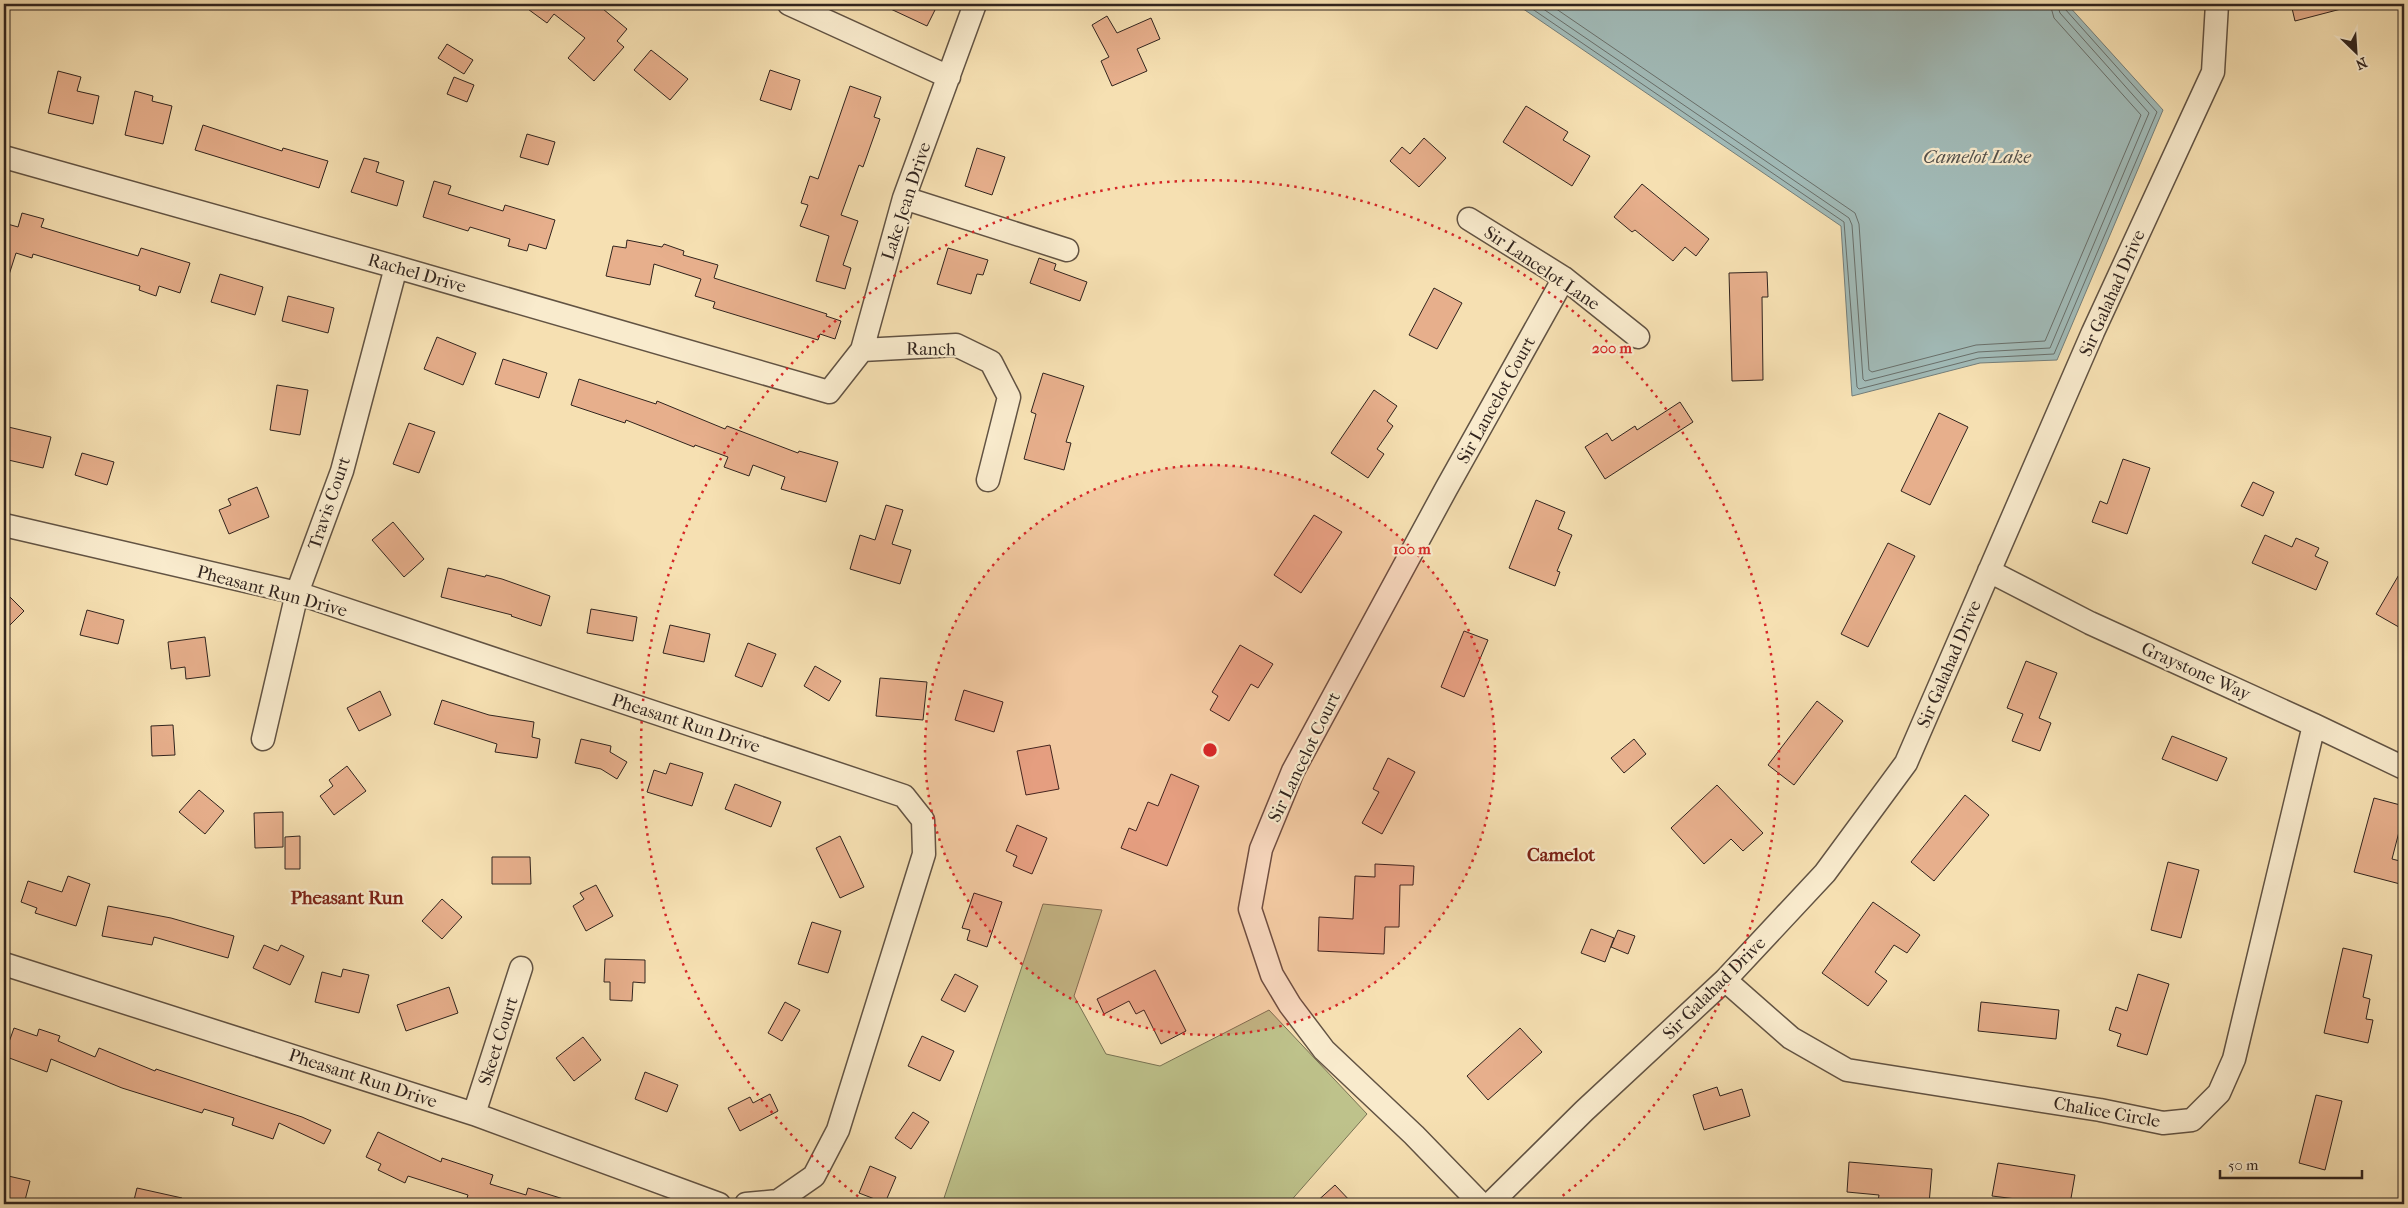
<svg xmlns="http://www.w3.org/2000/svg" width="2408" height="1208" viewBox="0 0 2408 1208" font-family="'IM FELL French Canon',serif">
<style>
.green{fill:#bec28b;stroke:#787354}
.water{fill:#a1bab7;stroke:#747e7a}
.lines{fill:none;stroke-linecap:round;stroke-linejoin:round}
.shore{stroke:#696f6a;stroke-width:1}
.building{fill:#e7af8c;stroke:#31241e}
.street-casing{stroke:#625343;stroke-width:25}
.street{stroke:#f9ebcd;stroke-width:22}
.ring{fill:none;stroke:#d62828;stroke-width:2.5;stroke-dasharray:2.5 5}
.labels{text-anchor:middle;stroke-width:4.5;stroke-linejoin:round;paint-order:stroke}
.street-label{font-size:18px;fill:#31241e;stroke:#f9ebcd}
.water-label{font-size:19px;font-style:italic;fill:#53514c;stroke:#f9ebcd}
.neighbourhood-label{font-size:19px;font-weight:bold;fill:#7a1f14;stroke:#f9ebcd}
.centre{fill:#d62828;stroke:#f9ebcd;stroke-width:2.5}
.ring-label{font-size:15px;text-anchor:middle;font-weight:bold;fill:#d62828;stroke:#f9ebcd;stroke-width:4.5;stroke-linejoin:round;paint-order:stroke}
</style>
<rect width="100%" height="100%" fill="#f6e0b2"/>
<filter id="stains"><feTurbulence type="fractalNoise" baseFrequency=".004" numOctaves="4"/><feColorMatrix values="0 0 0 0 .2 0 0 0 0 .09 0 0 0 0 .02 0 0 0 .5 -.17"/></filter>
<radialGradient id="worn" r=".72"><stop offset=".6" stop-color="#630" stop-opacity="0"/><stop offset="1" stop-color="#630" stop-opacity=".3"/></radialGradient>
<path class="green" d="M1043,904l59,6 -28,86 32,58 54,12 109,-56 98,104 -79,90h-346z"/>
<path class="water" d="M1516,4h551l96,106 -106,250 -77,3 -128,33 -11,-170z"/>
<g class="lines">
<path class="shore" d="M1525,4l319,218 13,165 2,2 120,-31 75,-4 103,-242 -92,-103 -2,-5
M1536,4l313,214 3,7 11,154 2,2 113,-29 72,-4 99,-235 -89,-100 -3,-9
M1549,4l306,209 4,11 10,146 3,2 104,-27 69,-4 96,-226 -87,-97 -4,-14"/>
</g>
<path class="building" d="M521,4h76l30,25 -10,12 7,6 -30,34 -26,-23 17,-20 -31,-24 -7,9z
M880,4h58l-11,22z
M2291,4h49l1,5 -46,12z
M1107,16l10,17 34,-15 9,21 -23,10 10,22 -35,15 -11,-25 8,-4 -17,-32z
M447,44l26,16 -9,14 -26,-16z
M651,50l37,29 -18,21 -36,-30z
M770,70l30,10 -9,30 -31,-10z
M58,71l23,6 -4,14 22,5 -6,28 -45,-11z
M454,77l20,8 -7,17 -20,-8z
M850,86l31,11 -7,20 6,2 -17,48 -4,-2 -18,50 17,6 -15,44 8,3 -6,21 -29,-8 13,-45 -29,-10 8,-21 -7,-2 9,-27 8,3z
M135,91l18,5 -1,5 20,5 -9,38 -38,-9z
M1526,106l42,26 -5,8 27,16 -18,30 -69,-44z
M203,125l79,26 1,-3 45,13 -9,27 -124,-38z
M527,134l28,8 -7,23 -28,-8z
M1424,138l22,20 -27,29 -29,-26 12,-14 8,7z
M977,148l28,9 -13,38 -27,-9z
M364,158l15,4 -3,10 28,9 -7,25 -46,-14z
M434,181l17,5 -3,8 55,17 2,-6 50,15 -9,29 -17,-5 -2,7 -19,-5 2,-7 -40,-12 -2,4 -45,-14z
M1642,184l67,55 -13,17 -11,-9 -12,14 -38,-31 -3,2 -18,-15z
M22,213l22,6 -3,8 97,29 3,-8 49,15 -10,30 -21,-7 -3,10 -17,-6 1,-4 -107,-32 -1,4 -16,-5 -9,28 -3,-1v-57l14,4z
M627,240l35,7 2,-3 20,7 -1,4 35,10 -4,13 113,36 -1,2 15,5 -6,18 -15,-5 -2,6 -105,-32 2,-6 -20,-6 6,-17 -47,-15 -4,21 -44,-9 7,-30 13,2z
M948,248l40,12 -5,15 -6,-1 -6,20 -34,-10z
M1039,258l17,6 -2,6 33,12 -7,19 -50,-18z
M1767,272l1,25h-6l1,83 -31,1 -3,-108z
M220,274l43,13 -8,28 -44,-13z
M1434,288l28,15 -25,46 -28,-14z
M288,296l46,12 -6,25 -46,-12z
M437,337l39,16 -13,32 -39,-16z
M503,359l44,14 -8,25 -44,-14z
M1043,373l41,13 -18,56 5,1 -7,27 -40,-11 12,-45 -5,-2z
M579,379l77,25 1,-3 68,28 2,-3 71,27 1,-2 39,11 -12,40 -45,-13 4,-12 -32,-12 -4,11 -25,-9 4,-10 -33,-12 -1,2 -68,-27 -1,3 -54,-18z
M277,385l31,5 -8,45 -30,-5z
M1374,390l23,16 -10,15 6,5 -16,23 7,5 -16,24 -37,-25z
M1680,402l13,20 -88,57 -20,-32 22,-14 5,8 23,-15 2,4z
M1939,413l29,14 -38,78 -29,-14z
M409,423l26,9 -16,41 -26,-9z
M4,426l47,11 -8,31 -39,-9z
M82,453l32,9 -7,23 -32,-10z
M2123,459l27,9 -23,66 -35,-12 8,-21 7,3z
M2253,482l21,10 -11,24 -22,-10z
M257,487l12,30 -40,17 -10,-24 12,-5 -3,-6z
M1536,500l29,12 -7,17 14,6 -15,36 3,1 -5,14 -46,-18z
M886,505l17,5 -11,34 19,6 -11,34 -50,-15 10,-34 15,5z
M1314,515l28,17 -41,61 -27,-18z
M393,522l31,37 -20,18 -32,-37z
M2265,535l27,12 4,-9 23,10 -4,8 13,6 -12,28 -64,-27z
M1888,543l27,13 -47,91 -27,-13z
M2404,566v64l-28,-16z
M448,568l37,9 1,-2 16,4 48,17 -9,30 -30,-10 1,-1 -71,-18z
M4,591l20,20 -20,20z
M591,609l46,8 -4,24 -46,-8z
M87,610l37,10 -6,24 -38,-9z
M670,625l40,9 -6,28 -41,-9z
M1464,631l24,9 -24,57 -23,-10z
M205,637l5,39 -24,3 -1,-12 -14,2 -3,-27z
M748,643l28,11 -14,33 -27,-11z
M1240,645l33,19 -15,24 -7,-4 -22,37 -19,-11 8,-14 -6,-4z
M2026,661l31,12 -18,45 12,5 -11,28 -28,-10 11,-27 -16,-6z
M815,666l26,15 -12,20 -25,-15z
M880,678l47,4 -4,38 -47,-4z
M964,690l39,12 -9,30 -39,-12z
M380,691l11,24 -32,16 -12,-23z
M442,700l47,15 45,7 -2,15 8,2 -3,19 -42,-6 2,-8 -63,-20z
M1817,701l26,20 -49,64 -26,-20z
M173,725l2,30 -23,1 -1,-30z
M2172,736l55,22 -10,23 -55,-22z
M581,739l30,7 -1,6 17,10 -10,17 -16,-10 -26,-6z
M1634,739l12,15 -22,19 -13,-15z
M1050,745l9,44 -33,6 -9,-44z
M1388,758l27,14 -33,62 -20,-11 17,-31 -6,-3z
M670,763l33,10 -11,33 -45,-14 7,-22 12,4z
M347,766l19,25 -32,24 -14,-19 13,-10 -4,-6z
M1171,774l28,12 -32,80 -46,-18 8,-20 7,3 12,-29 10,4z
M735,784l46,18 -10,25 -46,-18z
M1717,785l46,48 -20,18 -12,-12 -27,25 -33,-36z
M199,790l25,21 -19,23 -26,-22z
M1965,795l24,20 -55,66 -23,-19z
M2374,798l30,8v23l-4,-1 -8,31 12,3v23l-50,-13z
M283,812v35l-28,1 -1,-35z
M1017,825l30,13 -15,36 -19,-8 4,-10 -11,-5z
M300,836v33h-15v-32z
M840,836l24,51 -24,11 -24,-50z
M492,857h38l1,27h-39z
M2168,862l31,8 -18,68 -30,-8z
M1375,864l39,2 -1,19h-13l-1,42h-14l-1,27 -66,-3 1,-34 34,2 2,-43 20,1z
M68,876l22,8 -14,42 -41,-13 2,-5 -16,-6 7,-21 34,11z
M596,885l17,31 -27,15 -13,-25 11,-7 -4,-6z
M974,893l28,9 -15,45 -20,-7 3,-10 -8,-2z
M442,899l20,18 -20,22 -20,-18z
M1873,902l47,33 -13,18 -13,-8 -19,27 12,9 -19,25 -46,-33z
M108,906l63,12 63,18 -6,22 -74,-21 -2,8 -50,-9z
M812,922l29,9 -13,42 -30,-9z
M1591,929l23,9 -9,24 -24,-9z
M1618,930l17,6 -7,18 -17,-7z
M264,945l14,6 3,-6 23,11 -14,29 -37,-17z
M2343,948l29,7 -9,42 7,2 -4,20 7,1 -5,23 -44,-10z
M605,959l40,1v23l-12,-1 -1,19 -22,-1v-18h-6z
M343,969l26,6 -10,38 -44,-11 7,-30 19,5z
M1155,970l31,61 -25,13 -17,-34 -8,4 -7,-13 -25,13 -7,-15z
M955,974l23,12 -13,26 -24,-12z
M2138,974l31,10 -22,71 -30,-9 4,-12 -12,-4 7,-23 11,4z
M449,987l9,26 -52,18 -9,-26z
M785,1002l15,8 -18,31 -14,-8z
M1981,1002l78,8 -3,29 -78,-8z
M14,1028l23,8 2,-7 21,7 -2,5 37,16 4,-9 56,23 1,-2 146,48 29,13 -7,14 -45,-21 -6,16 -41,-14 2,-7 -30,-9 -2,4 -80,-25 -71,-29 -4,13 -43,-16z
M1520,1028l22,24 -54,48 -21,-24z
M922,1036l32,15 -14,30 -32,-15z
M583,1037l18,23 -27,21 -18,-23z
M645,1072l33,13 -11,27 -32,-13z
M1717,1087l3,9 22,-7 8,27 -46,14 -11,-35z
M770,1094l8,17 -38,20 -12,-23 22,-11 3,6z
M2316,1095l26,6 -17,69 -26,-7z
M913,1112l16,10 -18,27 -16,-11z
M378,1132l63,30 1,-4 51,17 -3,9 36,11 2,-7 42,13v3h-105l3,-9 -60,-19 -3,7 -27,-13 3,-6 -15,-7z
M1849,1162l83,7 -3,35 -51,-3 1,-6 -32,-3z
M1998,1163l77,12 -5,29 -36,-5 -1,5h-18l1,-5 -24,-3z
M870,1166l26,11 -11,26 -26,-10z
M4,1175l26,6 -6,23 -20,-2z
M1335,1185l18,19h-39z
M137,1188l45,10 -1,6h-48z"/>
<g class="lines">
<g class="street-casing">
<path id="street" d="M789,4l160,73
M4,157l392,110 433,125 33,-42 42,-152 71,-194
M904,198l163,52
M1469,219l95,59 74,59
M862,350l94,-5 35,17 18,35 -21,83
M4,525l293,68 607,203 19,24 1,34 -86,276 -24,46 -36,25 -32,3
M1989,571l101,52 224,102 90,43
M263,739l34,-146 45,-122 54,-204
M4,964l470,150 245,90
M1725,980l66,58 56,32 253,40 63,13 29,-3 27,-27 15,-34 80,-334
M474,1114l47,-146
M1481,1204l-67,-69 -90,-85 -34,-45 -18,-30 -22,-66 11,-60 32,-78 153,-282 118,-211
M1490,1204l94,-93 141,-131 100,-107 81,-110 187,-431 120,-260 4,-68"/>
</g>
<use href="#street" class="street"/>
</g>
<circle cx="1210" cy="750" r="285" fill="#d62828" fill-opacity=".12"/>
<g class="ring">
<circle cx="1210" cy="750" r="285"/>
<path d="M864 1201A569 569 0 1 1 1556 1201"/>
</g>
<g class="labels">
<g class="street-label">
<text transform="translate(906 201) rotate(-72)" y="6">Lake Jean Drive</text>
<text transform="translate(1542 268) rotate(34)" y="6">Sir Lancelot Lane</text>
<text transform="translate(417 273) rotate(16)" y="6">Rachel Drive</text>
<text transform="translate(2112 293) rotate(-66)" y="6">Sir Galahad Drive</text>
<text transform="translate(931 349) rotate(1)" y="6">Ranch</text>
<text transform="translate(1496 400) rotate(-61)" y="6">Sir Lancelot Court</text>
<text transform="translate(329 503) rotate(-71)" y="6">Travis Court</text>
<text transform="translate(272 591) rotate(15)" y="6">Pheasant Run Drive</text>
<text transform="translate(1949 664) rotate(-67)" y="6">Sir Galahad Drive</text>
<text transform="translate(2196 671) rotate(24)" y="6">Graystone Way</text>
<text transform="translate(686 723) rotate(18)" y="6">Pheasant Run Drive</text>
<text transform="translate(1304 757) rotate(-64)" y="6">Sir Lancelot Court</text>
<text transform="translate(1714 988) rotate(-45)" y="6">Sir Galahad Drive</text>
<text transform="translate(498 1041) rotate(-72)" y="6">Skeet Court</text>
<text transform="translate(363 1078) rotate(18)" y="6">Pheasant Run Drive</text>
<text transform="translate(2107 1112) rotate(10)" y="6">Chalice Circle</text>
</g>
<g class="water-label">
<text x="1977" y="163">Camelot Lake</text>
</g>
<g class="neighbourhood-label">
<text x="1561" y="861">Camelot</text>
<text x="347" y="904">Pheasant Run</text>
</g>
</g>
<circle cx="1210" cy="750" r="8" class="centre"/>
<g class="ring-label">
<text x="1612" y="353">200 m</text>
<text x="1412" y="554">100 m</text>
</g>
<rect width="2408" height="1208" fill="none" stroke="#f6e0b2" stroke-width="20"/>
<rect x="5" y="5" width="2398" height="1198" fill="none" stroke="#31241e" stroke-width="2.5"/>
<rect x="10" y="10" width="2388" height="1188" fill="none" stroke="#31241e"/>
<g transform="translate(2356 52) rotate(155)" stroke="#f9ebcd" stroke-width="4" paint-order="stroke">
<path d="M0-4L9 19L0 12L-9 19Z" fill="#31241e"/>
<text y="-8" font-size="14" font-weight="bold" text-anchor="middle" fill="#31241e">N</text>
</g>
<path d="M2220 1170v8h142v-8" fill="none" stroke="#31241e" stroke-width="2.5"/>
<text x="2228" y="1170" font-size="15" fill="#31241e" stroke="#f9ebcd" stroke-width="4" paint-order="stroke">50 m</text>
<rect width="100%" height="100%" filter="url(#stains)"/>
<rect width="100%" height="100%" fill="url(#worn)"/>
</svg>
